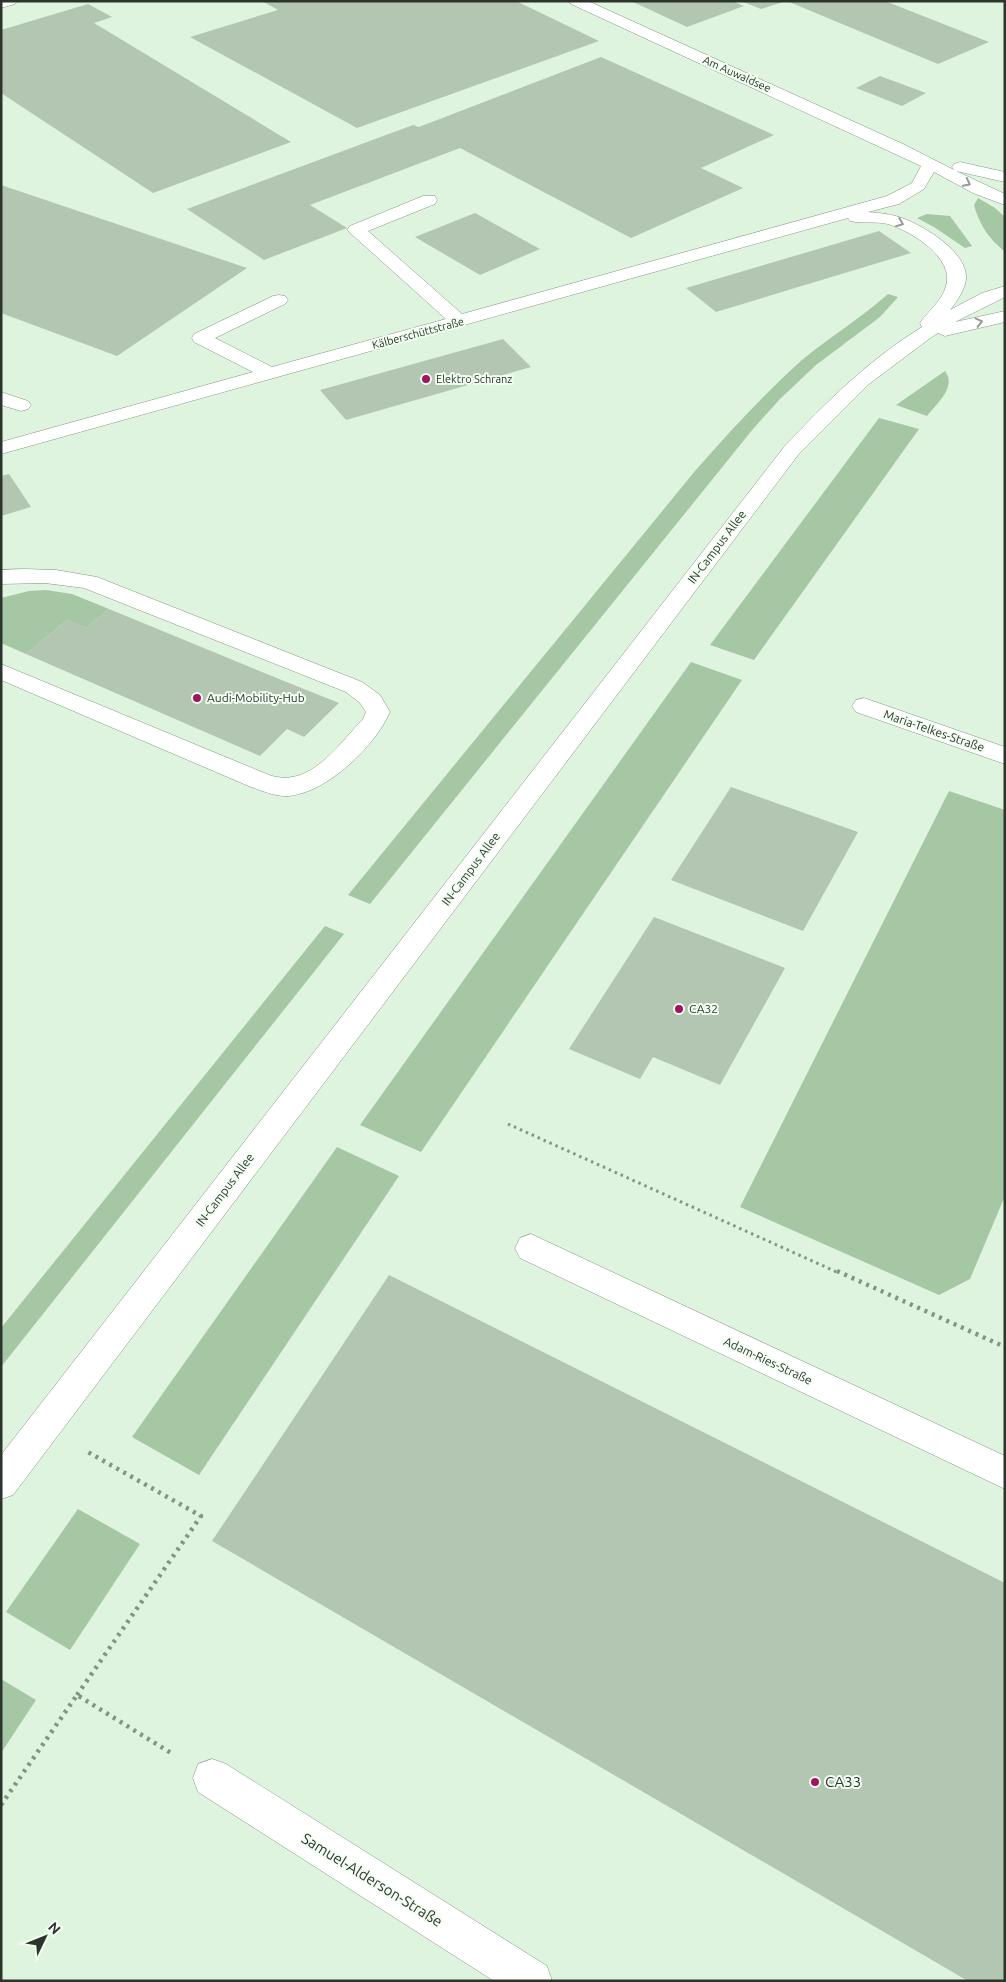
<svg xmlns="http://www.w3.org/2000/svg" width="1006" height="1982" viewBox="0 0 1006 1982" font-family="Ubuntu,sans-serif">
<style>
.green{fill:#a5c7a3}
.building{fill:#b2c6b1}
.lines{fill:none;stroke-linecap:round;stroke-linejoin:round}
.minor-casing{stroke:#839581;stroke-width:1}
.path-far1{stroke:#859385;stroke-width:3;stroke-dasharray:2.5 4;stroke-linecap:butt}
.path{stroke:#859385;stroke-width:4.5;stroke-dasharray:3 5;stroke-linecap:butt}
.minor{fill:#fff;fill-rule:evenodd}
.oneway{stroke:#969a96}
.poi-dot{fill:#9f1562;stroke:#f2fef1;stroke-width:2}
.labels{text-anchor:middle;stroke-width:4;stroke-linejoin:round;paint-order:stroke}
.far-street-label{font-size:11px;fill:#2c342c;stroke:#f2fef1}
.far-poi-label{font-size:11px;fill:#2c342c;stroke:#f2fef1;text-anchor:start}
.street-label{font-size:12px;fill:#2c342c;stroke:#f2fef1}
.poi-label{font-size:12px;fill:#2c342c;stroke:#f2fef1;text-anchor:start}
.near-poi-label{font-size:15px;fill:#2c342c;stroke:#f2fef1;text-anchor:start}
.near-street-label{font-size:15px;fill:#2c342c;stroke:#f2fef1}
</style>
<rect width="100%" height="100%" fill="#dff4de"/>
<path class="green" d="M978,198l17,10 10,9 -1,34c-15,-12 -25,-27 -30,-46z
M927,214l23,2 22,30 -7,2 -31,-21 -17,-9z
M888,294l10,3 -18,20 -64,48 -36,34 -27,30 -383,475 -22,-9 347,-424c34,-39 69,-77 107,-111 28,-23 59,-42 86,-66z
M945,371c12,16 -8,32 -18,45l-31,-11z
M879,418l40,11 -165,231 -44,-15z
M46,590l26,4 37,15 -23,19 -19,-8 -41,34 -25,-11v-45l28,-7z
M691,662l51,18 -321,472 -61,-27z
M949,791l56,19v386l-35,83 -31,16 -199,-88z
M325,926l19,8 -343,433v-39z
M337,1147l62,29 -200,299 -67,-38z
M78,1509l62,35 -70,106 -64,-38z
M1,1679l35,21 -35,53z"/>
<path class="building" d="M266,1h250l83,40 -242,87 -167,-91 88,-27 -14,-8z
M631,1h101l12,5 -57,21z
M741,1h42v1l-22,7z
M787,1h98l104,41 -51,22z
M88,4l24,13 -18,6 197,119 -138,51 -152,-100v-63z
M601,57l173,78 -73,33 42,20 -112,50 -171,-90 -150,57 37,23 -83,32 -77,-51 226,-84 6,2z
M880,76l46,17 -24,13 -46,-18z
M1,185l246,83 -130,88 -116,-43z
M475,213l65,36 -60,26 -65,-38z
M879,231l32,22 -195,59 -30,-24z
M503,339l28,28 -185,53 -26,-30z
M9,474l22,33 -30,9v-40z
M109,609l175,72 55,22 -35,34 -17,-8 -27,27 -234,-102 41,-34 19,8z
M731,787l127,45 -55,99 -132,-51z
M654,917l131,51 -65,117 -67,-28 -13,22 -71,-30z
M389,1275l616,308v398h-37l-756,-440z"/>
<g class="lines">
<g class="minor-casing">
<path id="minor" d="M1,1h16l-2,3 -14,4z
M569,1h19l315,143 51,26 -2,-3 2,-3 6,-2 45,10v10l-49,-11 49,23v11l-32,-12 -39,-21 -10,17 -25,15 -31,8c12,1 23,2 34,6 22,8 66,34 64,61 -1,11 -9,22 -16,31l32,-17 23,-7v11l-50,25 50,-11v11l-60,14 -7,-3 -9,6 -60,45 -71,71 -785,1040 -12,4v-44l783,-1008c42,-45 86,-88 138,-120l-2,-4c9,-13 22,-22 26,-37 9,-28 -35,-55 -58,-62 -12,-3 -26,0 -38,-3l-2,-3 -847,236v-12l252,-70 -59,-30 -2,-4 2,-4 79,-38 6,-1 6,1 3,4 -3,4 -70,34 57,29 174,-48 -99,-89 3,-4 73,-30h12l2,4 -2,4 -67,27 94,83 425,-118 25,-13 9,-17 -350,-162z
M1,392l27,9 3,4 -3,4 -7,2 -20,-6z
M24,569l32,1 41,7 265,105 18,13 10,17c-15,34 -62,80 -101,84 -12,1 -26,-5 -38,-9l-250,-107v-16l268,111c41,14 69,-30 94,-56l3,-7 -6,-9 -14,-11 -262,-104 -39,-5 -44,1v-14z
M864,698l141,49v17l-149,-52 -4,-6 4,-6z
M531,1234l474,222v33l-485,-231 -5,-10 5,-10z
M212,1759l14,5 321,202 5,15h-58l-296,-189 -5,-14 5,-14z"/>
</g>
<path class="path-far1" d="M508,1124l331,149"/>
<path class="path" d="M837,1271l168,76
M77,1695l124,-179 -115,-65
M1,1805l76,-110 94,58"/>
<use href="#minor" class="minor"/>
</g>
<defs><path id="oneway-chevron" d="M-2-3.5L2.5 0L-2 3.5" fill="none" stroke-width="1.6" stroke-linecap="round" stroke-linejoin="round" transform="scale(1.25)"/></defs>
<g class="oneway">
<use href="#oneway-chevron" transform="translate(967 183) rotate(27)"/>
<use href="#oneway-chevron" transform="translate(900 223) rotate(22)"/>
<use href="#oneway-chevron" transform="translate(979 322) rotate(-13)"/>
</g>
<g class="poi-dot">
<circle cx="426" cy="379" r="5"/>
<circle cx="197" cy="698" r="5"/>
<circle cx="679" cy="1009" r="5"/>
<circle cx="815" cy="1782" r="5"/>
</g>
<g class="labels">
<g class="far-street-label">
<text transform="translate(737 74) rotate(24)" y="4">Am Auwaldsee</text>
<text transform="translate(418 333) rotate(-15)" y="4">Kälberschüttstraße</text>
</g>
<g class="far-poi-label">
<text x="436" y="383">Elektro Schranz</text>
</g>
<g class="street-label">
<text transform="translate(717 547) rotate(-53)" y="4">IN-Campus Allee</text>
<text transform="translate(934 731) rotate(19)" y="4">Maria-Telkes-Straße</text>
<text transform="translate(471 869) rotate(-53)" y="4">IN-Campus Allee</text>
<text transform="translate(225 1190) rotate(-53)" y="4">IN-Campus Allee</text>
<text transform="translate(768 1361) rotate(25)" y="4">Adam-Ries-Straße</text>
</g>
<g class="poi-label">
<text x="207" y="702">Audi-Mobility-Hub</text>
<text x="689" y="1013">CA32</text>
</g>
<g class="near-poi-label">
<text x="825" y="1787">CA33</text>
</g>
<g class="near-street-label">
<text transform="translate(372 1880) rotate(32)" y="5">Samuel-Alderson-Straße</text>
</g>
</g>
<rect width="1006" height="1982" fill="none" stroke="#2c342c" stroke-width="5"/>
<g transform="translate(45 1937) rotate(47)" stroke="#f2fef1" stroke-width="4" paint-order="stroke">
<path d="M0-4L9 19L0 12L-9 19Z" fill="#2c342c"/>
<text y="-8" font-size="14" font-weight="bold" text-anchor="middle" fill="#2c342c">N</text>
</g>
</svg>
